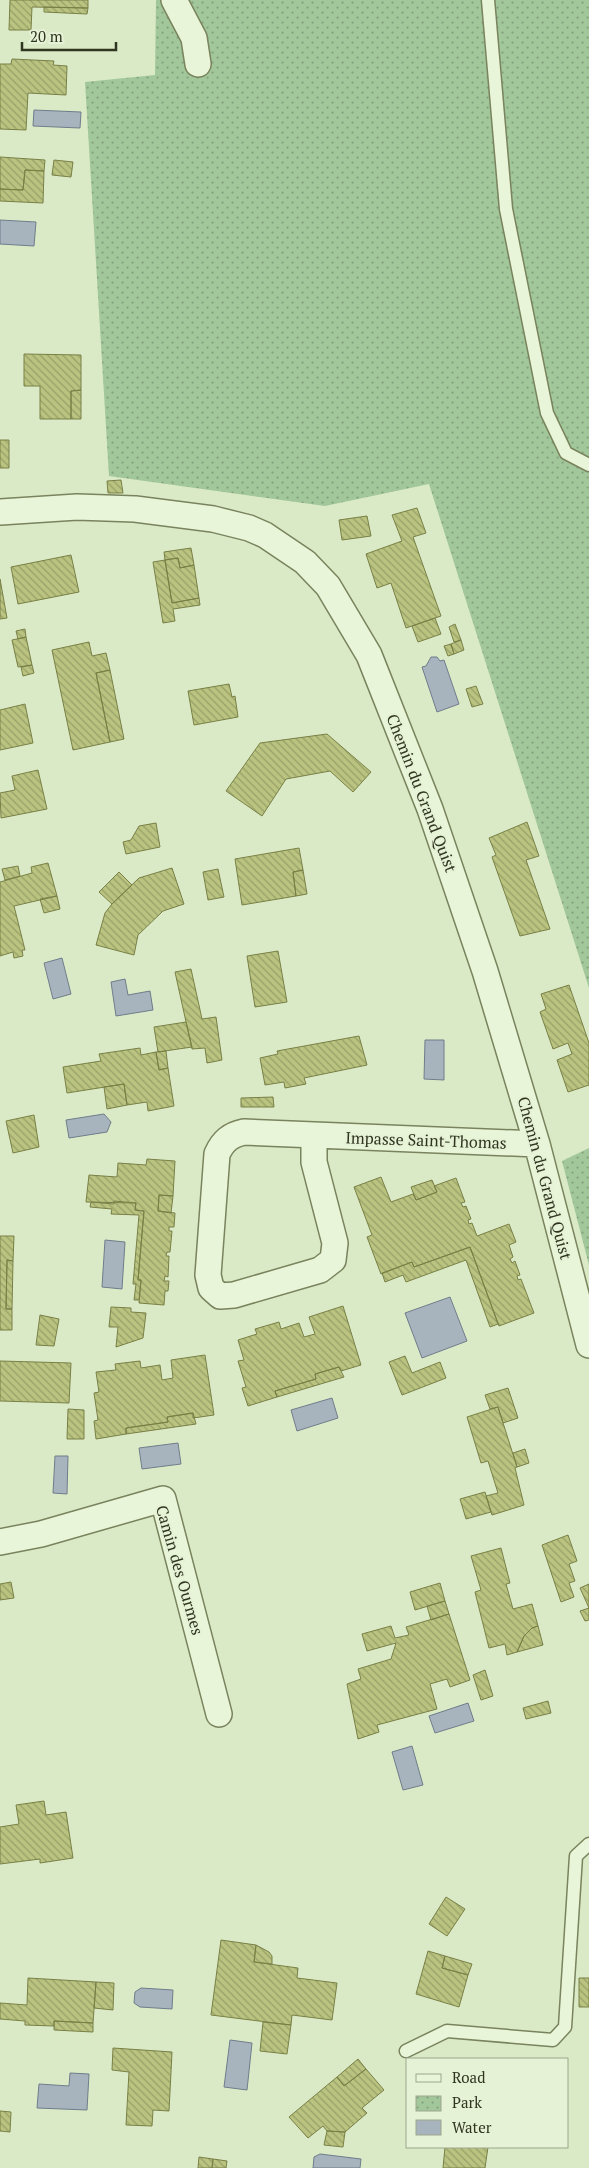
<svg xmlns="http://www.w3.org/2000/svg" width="589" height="2168" viewBox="0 0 589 2168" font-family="'PT Serif',serif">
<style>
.park{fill:url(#park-dots)}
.water{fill:#a7b4be;stroke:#6f7d8b}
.building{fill:url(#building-back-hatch);stroke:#798046}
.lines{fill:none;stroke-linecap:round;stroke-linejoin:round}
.lane-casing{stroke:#79835d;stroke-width:15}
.street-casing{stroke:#79835d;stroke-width:28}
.lane{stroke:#e9f5d8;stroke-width:12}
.street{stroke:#e9f5d8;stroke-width:25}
.labels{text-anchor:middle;stroke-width:4;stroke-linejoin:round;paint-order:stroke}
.street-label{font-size:16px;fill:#303520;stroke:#e5f2d5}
</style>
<defs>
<pattern id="park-dots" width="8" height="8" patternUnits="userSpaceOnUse" patternTransform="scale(1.25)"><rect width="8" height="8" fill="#a2c79b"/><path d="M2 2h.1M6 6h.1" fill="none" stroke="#84a27e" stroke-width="1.8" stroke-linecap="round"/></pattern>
<pattern id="building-back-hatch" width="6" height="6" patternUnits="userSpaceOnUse" patternTransform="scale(1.25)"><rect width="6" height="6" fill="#bac480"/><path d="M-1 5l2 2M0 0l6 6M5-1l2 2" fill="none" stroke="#98a068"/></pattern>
</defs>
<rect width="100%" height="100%" fill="#daeac6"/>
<path class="park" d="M156,0h433v988l-160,-504 -104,22 -216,-30 -24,-394 70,-7z
M589,1148v117l-27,-104z"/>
<path class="water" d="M34,110l47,2 -1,16 -47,-2z
M0,220l36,2 -2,24 -34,-2z
M431,657h6l3,4 4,-1 15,44 -22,8 -15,-45 4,-1z
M62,958l9,36 -18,5 -9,-36z
M125,979l3,16 22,-4 3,19 -37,6 -5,-34z
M425,1040h19v40l-20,-1z
M104,1114l7,8 -4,10 -38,6 -3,-18z
M105,1240l20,2 -3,47 -20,-2z
M450,1297l17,44 -45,17 -17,-45z
M332,1398l6,20 -41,13 -6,-21z
M178,1443l3,21 -39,5 -3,-21z
M55,1456h13l-1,38 -14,-1z
M468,1703l6,18 -39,12 -6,-17z
M412,1746l11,39 -20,5 -11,-38z
M141,1988l32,2 -1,19 -32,-2 -6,-4 1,-11z
M230,2040l22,3 -5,47 -23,-3z
M70,2073l19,1 -2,36 -50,-2 2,-24 30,2z
M320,2154l41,5 -1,9h-47l1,-11z"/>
<path class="building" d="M10,0h78v8l-56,-1 -1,23h-22z
M44,7l44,1 -1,6 -43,-2z
M12,59l42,2 -1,4 14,1 -1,29 -38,-2 -2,37 -26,-1v-65h11z
M0,157l45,3 -1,11 -19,-1 -2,20 -23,-1z
M54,160l19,2 -2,15 -19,-2z
M25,170l19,1 -1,32 -43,-2v-12l23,1z
M24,354l57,1v35l-10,1v28h-31v-33h-16z
M81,390v29h-10v-28z
M0,440h9v28h-9z
M121,480l2,13h-15l-1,-12z
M417,508l9,25 -13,4 28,79 -35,12 -15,-45 -14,5 -11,-34 36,-13 -10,-26z
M367,516l4,20 -29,4 -3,-20z
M191,548l3,17 -14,3 -2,-10 -13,2 -1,-8z
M71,555l8,37 -61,12 -7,-37z
M178,558l2,10 14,-3 5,33 -27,5 -7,-43z
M165,560l7,43 27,-5 1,7 -27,4 2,12 -12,2 -10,-61z
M0,579l7,39 -7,1z
M435,618l6,16 -23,8 -6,-16z
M455,624l6,16 -7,2 -5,-15z
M25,629l1,8 -8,2 -2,-8z
M26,637l6,28 -14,2 -6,-27z
M461,640l3,10 -10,4 -3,-10z
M89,642l3,14 14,-3 4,17 -14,3 14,69 -37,8 -21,-100z
M451,644l3,10 -6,2 -4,-10z
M32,665l2,8 -11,3 -2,-9z
M110,670l14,69 -14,3 -14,-69z
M229,684l3,13 3,-1 3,21 -44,8 -6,-34z
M476,686l7,18 -11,3 -6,-18z
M25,704l8,39 -33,7v-40z
M327,734l44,38 -18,20 -23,-21 -44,8 -24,37 -36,-25 34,-48z
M38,770l9,39 -46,9 -1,-25 15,-3 -3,-14z
M527,822l12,34 -13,4 24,69 -30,7 -28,-79 4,-2 -7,-17z
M156,823l4,24 -34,7 -3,-12 8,-2 8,-14z
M299,848l4,22 -10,2 3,24 -54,9 -7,-46z
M48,863l9,33 -43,10 11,44h-3l1,6 -9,2 -1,-6 -13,4v-74l32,-9 -1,-6z
M18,866l2,10 -15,4 -3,-11z
M172,868l12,36 -21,7 -25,24 -4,20 -38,-10 9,-32 7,-9 27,-26z
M218,869l6,28 -16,3 -5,-28z
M303,870l4,24 -11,2 -3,-24z
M119,872l13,13 -20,19 -13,-12z
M57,896l3,13 -16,4 -4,-14z
M278,951l9,51 -32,5 -8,-51z
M191,969l11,50 14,-2 6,43 -15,3 -2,-15 -13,1 -17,-77z
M569,985l20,58v42l-21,7 -11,-32 15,-6 -4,-11 -15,6 -13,-37 6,-3 -5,-15z
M186,1022l6,25 -34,5 -4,-25z
M359,1036l8,29 -63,13 2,6 -21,4 -1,-6 -19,3 -5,-27 18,-4 -1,-3z
M140,1048l1,7 15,-3 3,18 9,-2 6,38 -26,5 -1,-9 -20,3 -3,-21 -57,9 -4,-26 38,-6 -2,-7z
M166,1051l2,17 -9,2 -3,-18z
M124,1084l3,21 -20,4 -3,-22z
M273,1097l1,10h-33v-9z
M34,1115l5,32 -26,6 -7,-32z
M147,1159l28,2 -2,35 -14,-1 -1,16 17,2 -1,14h-5v4h3l-2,21h-3l-1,4h3l-1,21 -3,-1 -1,5h5l-1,10h-3l-1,14 -25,-2 2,-23h-3l6,-69 -9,-1 1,-7 -50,-1 3,-27 28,2 1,-14 28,2z
M381,1177l10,25 22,-8 3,6 21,-8 -3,-6 22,-8 9,24 -4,1 2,4 3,-1 5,13 -3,1 1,4 3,-1 5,13 32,-12 7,18 -7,3 4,12 -3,2 2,4 3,-2 5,14 -3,1 1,4 3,-1 13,34 -35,13 -29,-79 -56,20 -2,-5 -31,12 -14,-37 5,-2 -18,-48z
M432,1180l5,12 -21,8 -5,-13z
M159,1195l14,1 -2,17 -13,-2z
M114,1201l22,2 -1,7 9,1 -6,69h3l-2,20h-5l2,-16h-3l6,-69 -28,-1 1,-5 -22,-2 1,-5 23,2z
M0,1236h14l-1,25 -6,-1 -1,49h6v21h-12z
M470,1247l28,77 -8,3 -24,-67 -60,22 -3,-7 -18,7 -3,-9 30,-11 2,5z
M7,1260l6,1 -1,48h-6z
M343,1306l18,59 -20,6 -2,-4 -24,7 1,5 -41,12 2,6 -29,9 -6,-18 4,-1 -8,-26 6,-1 -6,-20 19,-6 -2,-5 24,-7 2,7 18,-6 5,14 11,-3 -6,-17z
M111,1307l20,1v4l15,1 -3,25 -27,9 2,-20h-9z
M40,1315l19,4 -5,27 -18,-1z
M205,1355l9,60 -21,3v-5l-26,4 1,5 -42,6v6l-30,5 -2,-18 4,-1 -4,-27 5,-1 -3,-20 20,-2 -1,-6 25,-3 1,7 19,-3 2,15 11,-2 -2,-18z
M405,1356l7,17 28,-11 6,16 -44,17 -13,-33z
M0,1361l71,2 -2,40 -69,-2z
M339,1367l5,10 -67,20 -2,-6 41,-12 -1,-5z
M508,1388l10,30 -15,5 -5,-16 -8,2 -5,-14z
M498,1407l19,60 -2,1 9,37 -32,10 -6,-19 12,-3 -10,-32 -7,2 -14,-46z
M68,1409l16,1v29h-17z
M193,1413l3,11 -70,10v-6l42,-6 -1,-5z
M525,1449l4,14 -12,4 -4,-14z
M485,1492l6,20 -25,7 -6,-20z
M568,1535l9,26 -8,3 6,17 -6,2 5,14 -13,5 -19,-57z
M501,1548l9,35 -4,1 7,25 19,-5 6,22 -6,2 -8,8 -7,16 -10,3 -2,-11 -16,4 -14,-56 6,-2 -10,-34z
M11,1582l3,16 -14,2v-16z
M440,1583l5,18 -30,9 -5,-18z
M589,1584v36l-4,1 -5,-10 9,-3 -9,-20z
M445,1601l4,13 -18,6 -4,-14z
M449,1614l21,66 -20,7 -3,-8 -17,5 7,25 -60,16 2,7 -21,7 -11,-55 14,-5 -3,-10 33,-10 5,-16 -29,8 -5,-17 29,-8 4,12 14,-3 -3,-8z
M538,1626l5,19 -26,7 7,-16 8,-8z
M485,1670l8,26 -12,4 -8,-25z
M548,1701l3,12 -25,6 -3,-11z
M44,1801l2,14 20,-3 7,46 -33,5v-4l-40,5v-37l19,-3 -3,-19z
M446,1897l19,12 -18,27 -18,-12z
M221,1940l35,5 -2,17 44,6 -1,10 40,5 -5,37 -40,-5 -1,10 -80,-10z
M256,1945l13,7 3,4v8l-18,-2z
M428,1951l17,5 -3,12 26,7 -9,32 -43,-13z
M445,1956l27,8 -4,11 -26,-7z
M28,1978l68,4 -3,41 -39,-2v5l-29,-1v-4l-25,-2v-16l27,2z
M579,1978h10v29h-10z
M96,1982l18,1 -1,27 -19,-2z
M54,2021l39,2v9l-39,-2z
M263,2022l28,3 -4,29 -27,-3z
M113,2048l59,4 -3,59 -16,-1 -1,16 -26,-1 3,-53 -17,-2z
M358,2059l8,10 -22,17 -7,-9z
M366,2069l18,21 -22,18 5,5 -22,19 -18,-1 -4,-5 -15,12 -19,-21 48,-40 7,9z
M0,2111l11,1 -1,20 -10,-1z
M327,2131l18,1 -2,15 -19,-2z
M445,2147h43l-3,21h-42z
M199,2157l14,2 -1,9h-14z
M213,2159l14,2 -1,7h-14z"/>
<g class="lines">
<g class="lane-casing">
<path id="lane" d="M488,0l18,209 41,204 19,40 23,12
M406,2051l41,-20 106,9 12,-13 11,-171 13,-12"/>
</g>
<g class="street-casing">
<path id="street" d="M174,0l20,38 4,26
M0,512l77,-5 58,2 78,10 36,9 16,7 40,27 23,24 41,69 61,154 55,162 52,173 52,201
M314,1135v27l21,81 -2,17 -13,10 -86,25 -14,1 -9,-8 -3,-13 9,-121c6,-13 13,-19 27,-22 98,4 196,8 293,12
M0,1542l41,-8 122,-35 56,215"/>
</g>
<use href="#lane" class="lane"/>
<use href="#street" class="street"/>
</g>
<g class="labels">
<g class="street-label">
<text transform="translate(422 793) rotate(69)" y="6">Chemin du Grand Quist</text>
<text transform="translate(426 1140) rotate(2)" y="6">Impasse Saint-Thomas</text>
<text transform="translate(545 1178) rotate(75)" y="6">Chemin du Grand Quist</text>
<text transform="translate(180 1570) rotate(74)" y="6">Camin des Ourmes</text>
</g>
</g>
<rect x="406" y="2058" width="162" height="90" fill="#e5f2d5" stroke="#9da68d"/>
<rect x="416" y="2074" width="25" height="8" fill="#e9f5d8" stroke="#9da68d"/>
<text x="452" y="2083" font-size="15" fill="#303520">Road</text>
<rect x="416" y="2096" width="25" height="15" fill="url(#park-dots)" stroke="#9da68d"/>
<text x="452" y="2108" font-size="15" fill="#303520">Park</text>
<rect x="416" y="2120" width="25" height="15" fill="#a7b4be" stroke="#9da68d"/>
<text x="452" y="2133" font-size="15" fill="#303520">Water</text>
<path d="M22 42v8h94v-8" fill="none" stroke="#303520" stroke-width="2.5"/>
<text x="30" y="42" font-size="15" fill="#303520" stroke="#e5f2d5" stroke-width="4" paint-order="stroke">20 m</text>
</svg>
